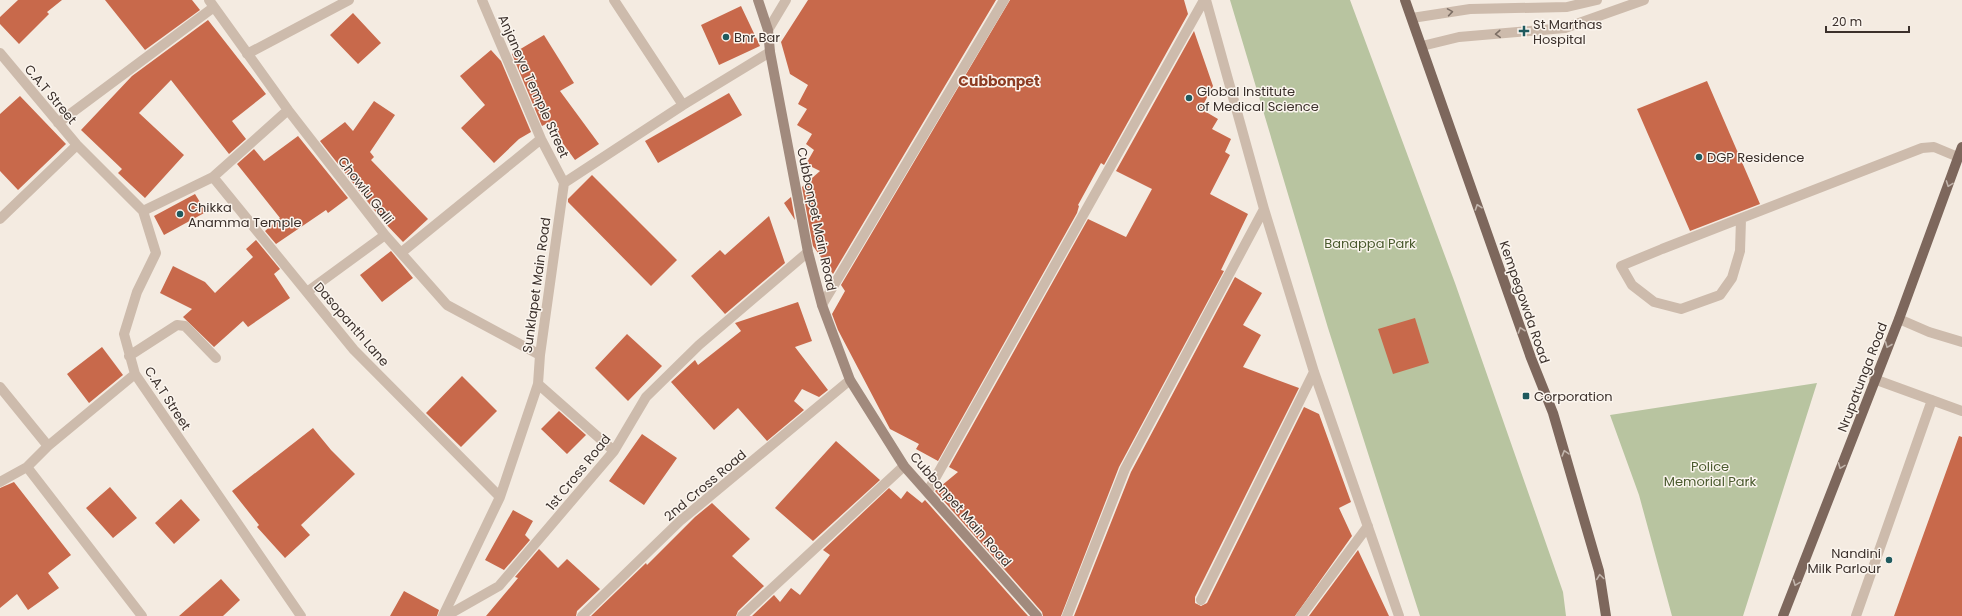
<svg xmlns="http://www.w3.org/2000/svg" width="1962" height="616" viewBox="0 0 1962 616" font-family="Poppins,sans-serif">
<style>
.green{fill:#b8c4a0}
.building{fill:#c8694b}
.lines{fill:none;stroke-linecap:round;stroke-linejoin:round}
.lane{stroke:#cdbbac;stroke-width:10}
.street{stroke:#cdbbac;stroke-width:10}
.secondary{stroke:#a18a7d;stroke-width:10}
.primary{stroke:#7d675c;stroke-width:10}
.oneway{stroke:#7d6f65}
.oneway2{stroke:#c2b5ac}
.poi-dot{fill:#1f5a5e;stroke:#fbf5ee;stroke-width:1.5}
.labels{text-anchor:middle;stroke-width:3;stroke-linejoin:round;paint-order:stroke}
.poi-label{font-size:13px;fill:#3b302b;stroke:#fbf5ee;text-anchor:start}
.street-label{font-size:13px;fill:#3b302b;stroke:#fbf5ee}
.park-label{font-size:13px;fill:#4a5a2e;stroke:#fbf5ee}
.neighbourhood-label{font-size:14px;font-weight:bold;fill:#8c3b22;stroke:#fbf5ee}
</style>
<rect width="100%" height="100%" fill="#f4ebe1"/>
<path class="green" d="M1230,0h120l105,283 108,309 3,24h-146l-92,-288z
M1817,383l-74,233h-71l-33,-121 -29,-80z"/>
<path class="building" d="M18,0h44l-15,12 2,2 -30,30 -19,-20v-7z
M105,0h87l8,10 -55,40z
M808,0h188l-163,274 -20,-28 -11,-59 18,-16 -14,-7 8,-14 -8,-6 6,-10 -15,-9 10,-16 -9,-5 10,-19 -18,-11 -9,-32z
M1010,0h174l4,14 -84,151 -3,-2 -23,42 1,1 -2,7 -139,248 -22,-12 3,-5 -29,-15 -52,-99 -6,-16 13,-23 -4,-6z
M741,6l19,40 -41,19 -18,-40z
M353,13l28,30 -23,21 -28,-29z
M208,20l58,74 -34,27 14,18 -17,15 -58,-74 -32,33 45,42 -39,43 -27,-25 4,-4 -41,-39 51,-54z
M1194,31l19,55 -12,23 17,10 -6,10 19,10 -6,13 5,3 -20,39 38,20 -27,56 3,1 -105,196 -58,149h-18l-1,-4 -107,-121 23,-19 -9,-5 139,-248 38,18 26,-48 -36,-18z
M544,35l30,48 -14,8 39,53 -24,16 -27,-37 -6,3 -30,-72z
M491,50l10,11 30,71 -12,7 -25,24 -33,-35 24,-23 -25,-29z
M1707,81l53,123 -70,27 -53,-122z
M729,93l13,22 -84,48 -13,-22z
M20,96l46,48 -48,46 -18,-19v-57z
M374,101l21,14 -25,37 4,5 -3,3 57,59 -25,23 -21,-22 -62,-79 25,-19 8,9z
M298,136l50,62 -20,15 -2,-3 -50,34 -11,-13 15,-13 -43,-54 17,-15 10,12z
M592,175l85,85 -26,26 -83,-84v-3z
M195,194l11,18 -42,23 -10,-19z
M791,197l4,23 -11,-17z
M769,216l16,47 -60,51 -34,-38 29,-26 5,5z
M256,240l24,29 -6,5 16,24 -42,29 -5,-6 -29,26 -31,-30 9,-8 -32,-16 13,-27 32,16 10,11 38,-36 -7,-8z
M391,251l22,27 -31,24 -22,-27z
M1235,277l27,16 -19,32 18,10 -18,32 56,21 -104,209v6l6,3 6,-3 97,-196 15,7 32,88 -12,6 13,28 -57,80h-221l57,-144z
M798,302l14,39 -17,6 33,43 -9,7 -17,-8 -8,12 10,9 -37,31 -29,-33 -24,22 -43,-48 24,-22 3,5 43,-34 -6,-8z
M1415,318l14,45 -36,11 -15,-45z
M627,334l35,32 -34,35 -33,-33z
M102,347l21,28 -34,28 -22,-29z
M462,376l35,35 -36,36 -35,-34z
M559,411l27,24 -19,19 -26,-25z
M313,428l18,22 24,24 -54,51 9,10 -25,23 -28,-31 2,-2 -27,-34z
M642,434l35,24 -33,47 -35,-24z
M1959,436l3,1v179h-68z
M836,441l44,39 -67,61 -38,-33z
M14,482l57,73 -23,18 11,15 -31,22 -11,-16 -17,14v-120z
M110,487l27,31 -24,20 -27,-30z
M889,488l12,11 6,-8 15,12 3,-3 103,116h-276l22,-21 6,7 11,-14 9,7 30,-40 -7,-5z
M181,499l19,21 -26,24 -19,-21z
M712,503l38,36 -18,17 32,30 -26,25 -2,5h-145l55,-53 1,2 48,-48z
M513,510l20,11 -8,14 5,5 -26,30 -19,-10z
M539,549l19,19 9,-9 33,30 -23,22 -1,5h-90l32,-38 -3,-1z
M1358,550l31,66h-80z
M221,579l19,21 -17,16h-44z
M404,591l35,19 -2,6h-47z"/>
<g class="lines">
<path class="lane" d="M1412,18l58,-9 97,-2 30,-7
M1422,46l37,-9 106,-9 79,-28
M1741,219l-1,32 -8,27 -12,17 -39,14 -27,-7 -22,-17 -11,-19 41,-17 260,-101 12,-1 24,10
M1899,319l30,13 33,10
M1874,379l88,32
M1856,616l76,-216"/>
<path class="street" d="M209,0l79,110 97,125 62,70 93,50
M482,0l59,139 23,44
M614,0l69,105
M1206,0l58,209 50,163 85,244
M768,30l18,-30
M0,53l77,92 66,66 13,42 -19,39 -13,42 11,40 166,242
M247,54l102,-54
M58,123l156,-116
M213,177l141,173 146,147
M143,211l70,-34 75,-67
M0,219l77,-74
M402,252l139,-113
M307,292l78,-57
M822,305l182,-305
M129,356l48,-31 8,1 31,32
M538,384l76,67
M0,387l48,59
M27,467l115,149
M0,482l27,-15 21,-21 87,-72
M928,491l276,-491
M1201,600l113,-228
M443,616l57,-119 38,-113 2,-29 24,-172 119,-78 87,-53
M446,616l53,-30 115,-135 32,-54 53,-52 109,-93
M582,616l98,-95 170,-141
M742,616l162,-150
M1067,616l58,-147 139,-260
M1301,616l67,-90"/>
<path class="secondary" d="M758,0l10,30 2,22 38,200 14,53 28,75 54,86 133,150"/>
<path class="primary" d="M1405,0l126,358 22,55 46,158 7,45
M1783,616l116,-297 63,-172"/>
</g>
<defs><path id="oneway-chevron" d="M-2-3.5L2.5 0L-2 3.5" fill="none" stroke-width="1.6" stroke-linecap="round" stroke-linejoin="round"/></defs>
<g class="oneway">
<use href="#oneway-chevron" transform="translate(1450 12) rotate(-9)"/>
<use href="#oneway-chevron" transform="translate(1498 34) rotate(177)"/>
</g>
<g class="oneway2">
<use href="#oneway-chevron" transform="translate(1949 184) rotate(110)"/>
<use href="#oneway-chevron" transform="translate(1478 207) rotate(-109)"/>
<use href="#oneway-chevron" transform="translate(1521 330) rotate(-109)"/>
<use href="#oneway-chevron" transform="translate(1888 345) rotate(112)"/>
<use href="#oneway-chevron" transform="translate(1565 453) rotate(-106)"/>
<use href="#oneway-chevron" transform="translate(1841 466) rotate(111)"/>
<use href="#oneway-chevron" transform="translate(1600 577) rotate(-98)"/>
<use href="#oneway-chevron" transform="translate(1796 583) rotate(111)"/>
</g>
<g class="poi-dot">
<path d="M1522 25h4v4h4v4h-4v4h-4v-4h-4v-4h4z"/>
<circle cx="726" cy="37" r="4"/>
<circle cx="1189" cy="98" r="4"/>
<circle cx="1699" cy="157" r="4"/>
<circle cx="180" cy="214" r="4"/>
<rect x="1522" y="392" width="8" height="8" rx="2"/>
<circle cx="1889" cy="560" r="4"/>
</g>
<g class="labels">
<g class="poi-label">
<text x="1533" y="29">St Marthas<tspan x="1533" dy="15">Hospital</tspan></text>
<text x="734" y="42">Bnr Bar</text>
<text x="1197" y="96">Global Institute<tspan x="1197" dy="15">of Medical Science</tspan></text>
<text x="1707" y="162">DGP Residence</text>
<text x="188" y="212">Chikka<tspan x="188" dy="15">Anamma Temple</tspan></text>
<text x="1534" y="401">Corporation</text>
<text x="1881" y="558" text-anchor="end">Nandini<tspan x="1881" dy="15">Milk Parlour</tspan></text>
</g>
<g class="street-label">
<text transform="translate(534 86) rotate(66)" y="5">Anjaneya Temple Street</text>
<text transform="translate(51 94) rotate(50)" y="5">C.A.T Street</text>
<text transform="translate(366 190) rotate(52)" y="5">Chowlu Galli</text>
<text transform="translate(817 219) rotate(78)" y="5">Cubbonpet Main Road</text>
<text transform="translate(536 285) rotate(-82)" y="5">Sunklapet Main Road</text>
<text transform="translate(1525 302) rotate(71)" y="5">Kempegowda Road</text>
<text transform="translate(352 324) rotate(49)" y="5">Dasopanth Lane</text>
<text transform="translate(1862 377) rotate(-69)" y="5">Nrupatunga Road</text>
<text transform="translate(168 398) rotate(57)" y="5">C.A.T Street</text>
<text transform="translate(578 472) rotate(-51)" y="5">1st Cross Road</text>
<text transform="translate(705 485) rotate(-40)" y="5">2nd Cross Road</text>
<text transform="translate(961 509) rotate(49)" y="5">Cubbonpet Main Road</text>
</g>
<g class="park-label">
<text x="1370" y="248">Banappa Park</text>
<text x="1710" y="471">Police<tspan x="1710" dy="15">Memorial Park</tspan></text>
</g>
<g class="neighbourhood-label">
<text x="999" y="86">Cubbonpet</text>
</g>
</g>
<path d="M1826 26v6h83v-6" fill="none" stroke="#3b302b" stroke-width="2"/>
<text x="1832" y="26" font-size="12" fill="#3b302b" stroke="#fbf5ee" stroke-width="3" paint-order="stroke">20 m</text>
</svg>
